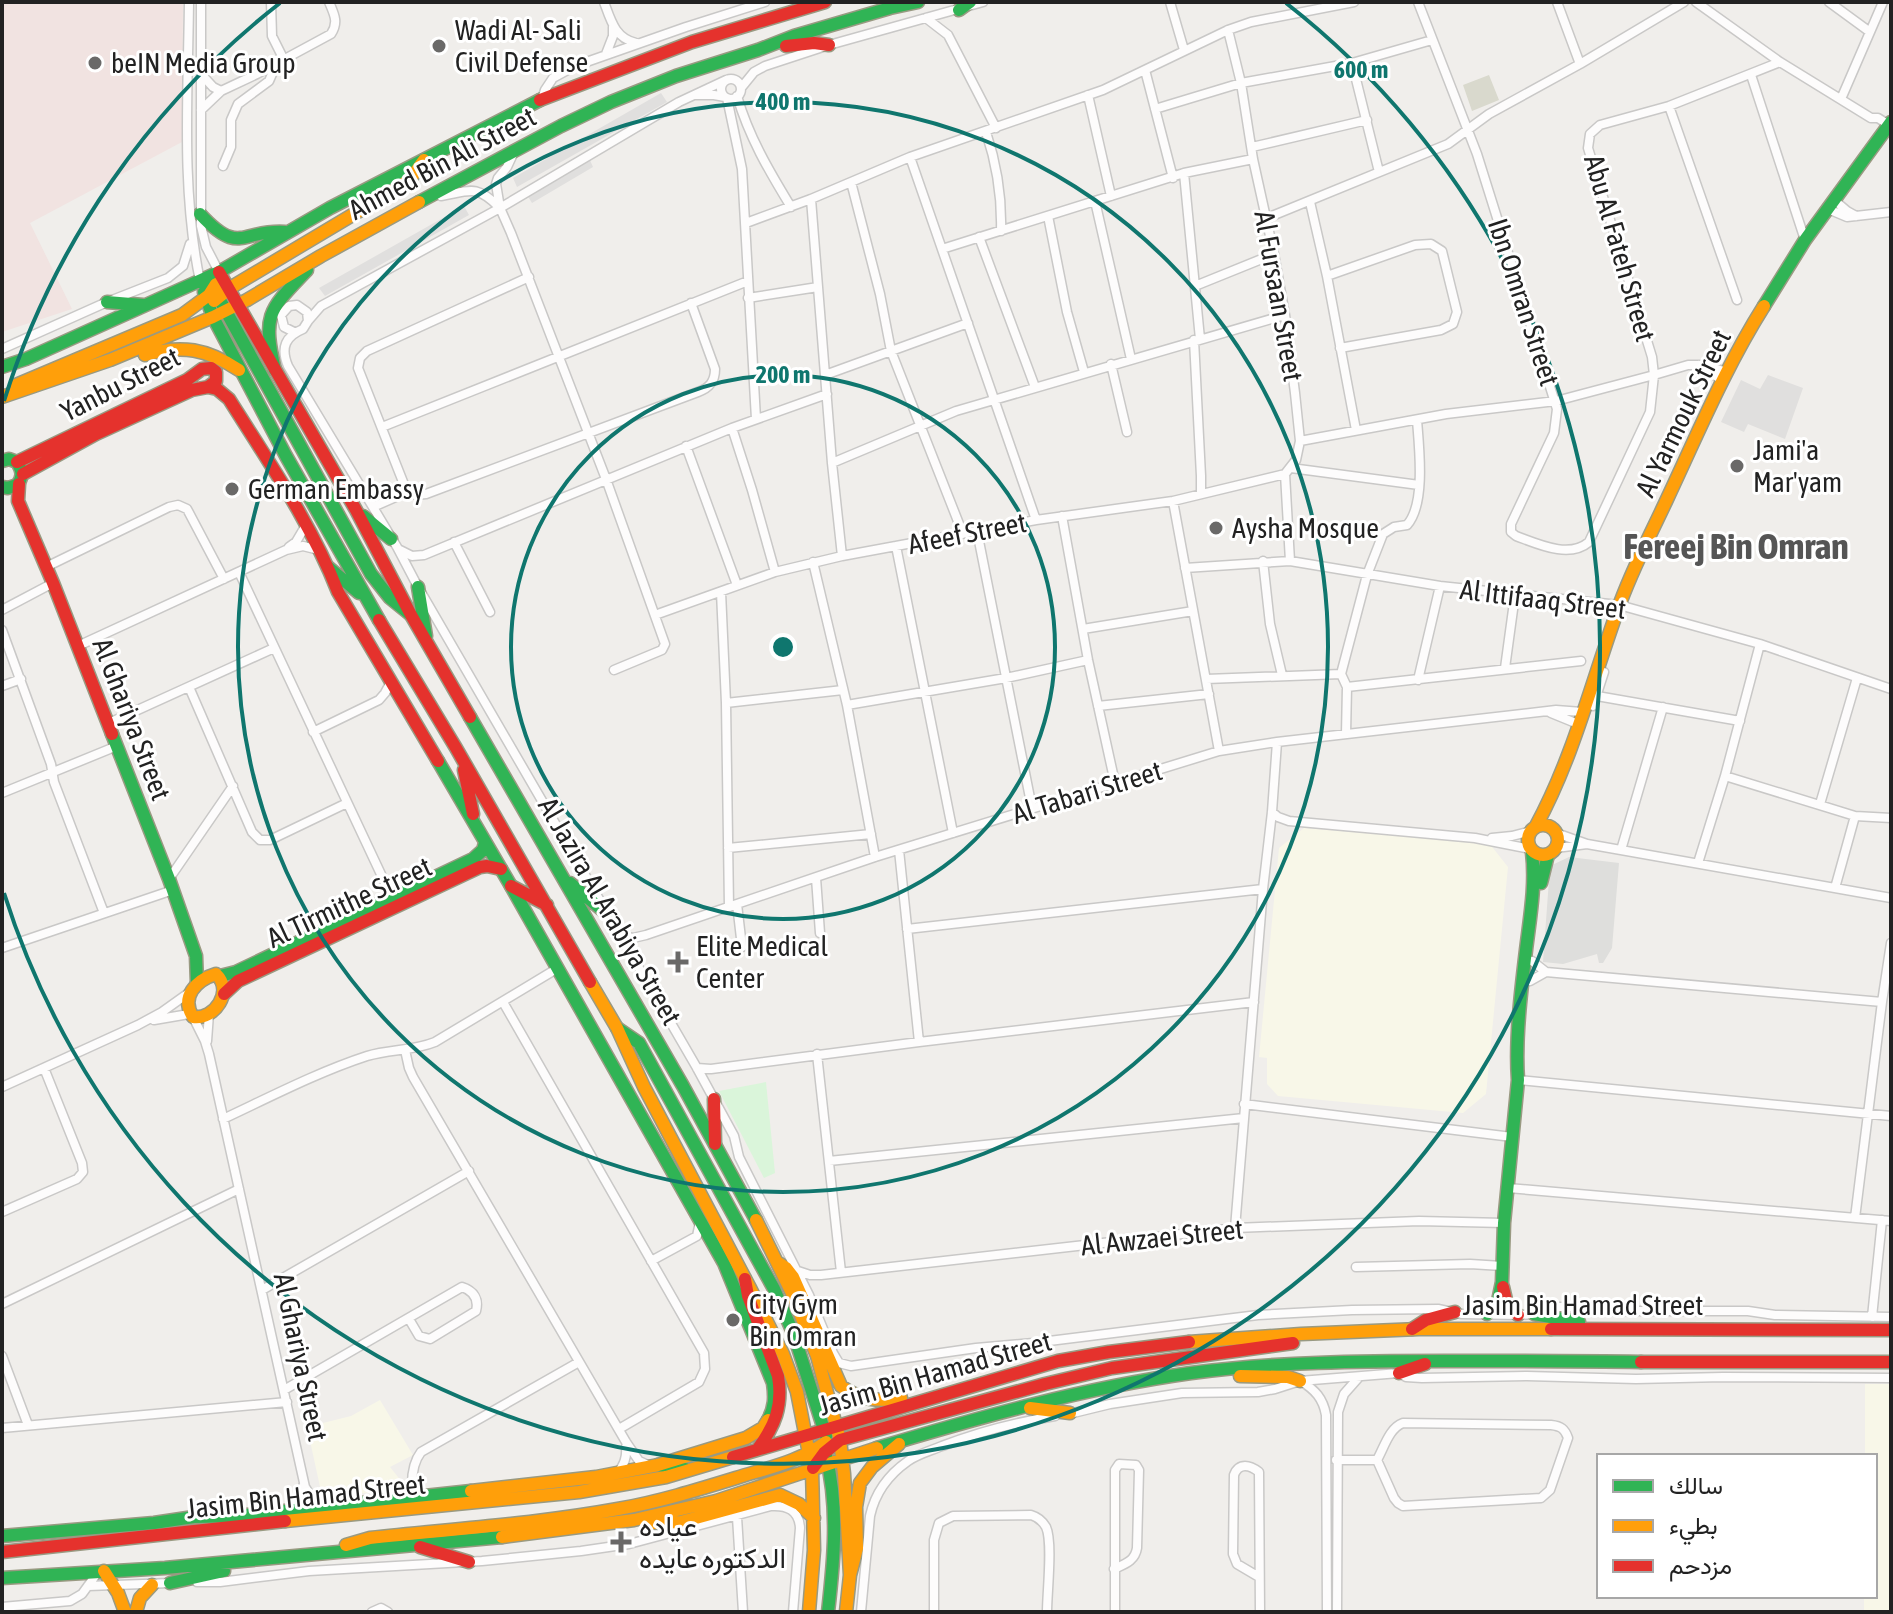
<svg xmlns="http://www.w3.org/2000/svg" width="1893" height="1614" viewBox="0 0 1893 1614" font-family="'Asap Condensed',Vazirmatn,sans-serif">
<style>
.commercial{fill:#f1e3e1}
.education{fill:#f8f7e8}
.religious{fill:#dededc}
.construction{fill:#d9d9cd}
.park{fill:#daf5da}
.parking{fill:#e0dfde}
.lines{fill:none;stroke-linecap:round;stroke-linejoin:round}
.street-casing{stroke:#c9c8c7;stroke-width:11}
.fast-casing{stroke:#999a82;stroke-width:15}
.slow-casing{stroke:#999a82;stroke-width:15}
.jam-casing{stroke:#999a82;stroke-width:15}
.street{stroke:#fdfcfc;stroke-width:8}
.fast{stroke:#30b455;stroke-width:12}
.slow{stroke:#ff9f0a;stroke-width:12}
.jam{stroke:#e5322d;stroke-width:12}
.ring{fill:none;stroke:#0f766e;stroke-width:4}
.poi-dot{fill:#6a6968;stroke:#fff;stroke-width:3}
.labels{text-anchor:middle;stroke-width:6;stroke-linejoin:round;paint-order:stroke}
.poi-label{font-size:28px;fill:#222;stroke:#fff;text-anchor:start}
.street-label{font-size:28px;fill:#222;stroke:#fff}
.district-label{font-size:36px;font-weight:bold;fill:#555;stroke:#fff}
.centre{fill:#0f766e;stroke:#fff;stroke-width:4}
.ring-label{font-size:24px;text-anchor:middle;font-weight:bold;fill:#0f766e;stroke:#fff;stroke-width:6;stroke-linejoin:round;paint-order:stroke}
</style>
<rect width="100%" height="100%" fill="#f0eeeb"/>
<path class="commercial" d="M2,2h181l-1,140 -152,81 42,86 -70,23z"/>
<path class="education" d="M1304,828l185,15 19,24 -22,227 -23,19 -185,-17 -11,-12v-26l-8,-1 20,-209z
M1865,1384h26v228h-27v-16h11v-140h-10z
M380,1400l33,55 -23,12 12,15 -5,9 -75,5 -15,-69 44,-11z"/>
<path class="religious" d="M1569,857l50,6 -7,85 -9,15h-4l-2,-9 -34,10 -20,-2 7,-96z"/>
<path class="construction" d="M1489,75l10,25 -27,11 -9,-26z"/>
<path class="park" d="M766,1082l9,91 -11,5 -45,-87z"/>
<path class="parking" d="M661,93l6,9 -150,85 -4,-9z
M589,158l4,9 -61,36 -5,-8z
M464,206l5,9 -144,81 -6,-8z
M1768,375l35,13 -18,51 -37,-15 -4,8 -23,-10 20,-42 19,9z"/>
<g class="lines">
<g class="street-casing">
<path id="street" d="M189,2c-1,93 -8,187 11,279
M201,2v224l5,21 13,25
M271,2l1,34 12,24
M604,2c7,19 11,36 32,41
M1170,2l14,48
M1418,2l59,152 80,255 -3,24 -43,91v8l5,4c22,8 53,23 73,6l61,-130 4,-37 -2,-18 -64,-209 2,-14 10,-9 69,-19 111,-44
M1557,2l23,62
M1696,2l84,60 91,56h7l11,7
M1829,2l41,30
M926,18l22,17 48,93
M1228,30l13,53 12,76 21,95 11,61 10,78 5,48 -4,19 -11,14 5,87
M606,54l7,-18v-9
M1352,63l27,109
M1145,70l28,108
M201,74l12,13 8,4
M1751,75l54,165
M721 89a10 10 0 1 1 20 0a10 10 0 1 1-20 0Z
M741,88l13,-16 11,-6 64,-21 154,-43
M695,95h19l11,2
M1088,95l23,101
M737,96c12,41 32,75 54,111
M727,98l15,71 14,250
M542,99l3,-9 8,-12 22,-12 111,-39 79,-25
M1841,99l42,-97
M1669,106l68,194
M1155,109l86,-26 111,-20 80,-23
M201,110l20,-19 36,-17 74,-40c8,-12 3,-20 -2,-32
M986,132c11,33 16,64 15,99
M1252,147l115,-27
M514,152l-7,15 -9,11 -2,6 4,24 11,25 95,246 59,165 -3,6 -48,20
M910,157l126,363
M223,166l8,-19v-27l7,-16 31,-23 7,-16
M1184,173l16,166
M851,182l29,112 11,57 72,183
M441,196c29,-5 34,-12 57,10
M811,199l21,264 10,93
M1834,200l13,11 9,5
M1095,201l36,158
M1310,202l17,74 29,154
M1828,209l19,8 44,-5
M1048,216l19,96 17,60
M1267,218l181,-74 41,-30 91,-50 104,-62
M746,223l65,-24 99,-42 193,-67 125,-60 23,-8 103,-20
M979,237l56,150
M942,249l242,-76 69,-14
M1327,276l88,-31 16,-1 11,7 15,61 -4,12 -12,6 -101,18
M1195,286l79,-32
M748,298l70,-11
M308,321l13,-15 179,-98 179,-106 47,-22
M294,332l-10,-5 -3,-12 8,-9 8,-1 10,7 1,9 -5,8c-17,7 -23,18 -15,37l109,181 21,40 279,481 37,68 5,21 70,138 24,58 6,10 12,3 125,-18 57,-5 225,-28 94,-5 86,-1 24,5 56,1 16,-1 23,-7h13l42,4h136l27,4 116,2
M1194,340l7,136v18
M2,349l105,-47 61,-24 15,-12 7,-22
M1111,364l16,68
M1699,365l24,16
M825,375l143,-52
M382,427l366,-146
M732,428l20,62 23,82
M1300,441l146,-27 110,-13 98,-26 34,-10h14l26,7
M686,446l51,139
M832,463l124,-52 329,-96
M1291,468l128,17
M407,492l9,3 10,-1 272,-102c11,-4 17,-10 17,-23l-24,-66
M407,492l-49,-124 2,-10 7,-7 162,-74
M1173,501l46,250
M373,507l34,-15
M1062,516l26,144 27,123
M977,531l55,277
M454,542l36,70
M896,546l57,287
M289,547l7,-5 10,-17
M400,550l12,6 12,-1 308,-127 95,-34
M1263,561l7,63 12,51
M813,562l34,143 28,152
M46,567l123,-60 9,-2 9,4 37,70
M1185,568l105,-7 150,25 179,19 141,39 131,45
M239,572l155,330
M721,592l5,111 3,204
M2,610l51,-27
M655,615l120,-43 67,-16 194,-36 137,-19 112,-27
M1083,629l110,-18
M2,630l49,134 3,18 50,131
M78,646l208,-96 17,-4 16,4
M1505,668l10,-73
M1341,674l26,-99 16,-41 11,-7 13,-2c19,-21 12,-78 10,-105
M1206,679l135,-5 6,13 -1,47
M1418,680l22,-94
M2,686l19,-7
M189,687l63,145 8,8h10l77,-37
M1347,687l234,-26
M1597,696l143,25
M726,703l117,-13
M847,705l159,-27 82,-18
M1098,706l111,-12
M1593,706l11,-34
M1551,713l27,11
M109,723l165,-75
M313,732l66,-32 6,-7 6,-11
M1725,776l130,40 36,2
M2,793l115,-47
M1820,804l37,-126
M1272,812l6,5 11,4 186,17 55,11
M1556,833l31,11 304,54
M1492,838l20,-2 19,-5
M728,848l143,-14
M1556,848l31,-4
M899,850l20,192
M1621,850l42,-143
M1698,863l27,-87 35,-132
M816,878l4,55
M169,879l64,-93
M1835,888l20,-72
M737,904l5,43
M907,929l356,-40
M621,936l12,2 13,-3 229,-78 344,-106 58,-9 279,-32 26,2
M2,948l171,-58
M1532,961l14,11 336,30
M1530,981l16,-9
M503,1002l201,351 1,16 -6,13 -80,47
M193,1017l12,24 4,13 96,433 7,11 12,8
M154,1020l35,-6
M207,1041l2,-27
M405,1050l4,18 4,9 213,365 13,19 11,5
M817,1054l24,218
M697,1068l14,1 208,-27 335,-40
M1518,1080l373,36
M2,1087l136,-62 24,-13 28,-20
M1244,1104l268,33
M223,1119c47,-22 95,-47 144,-63 23,-7 46,-5 68,-14l123,-74
M829,1161l415,-43
M1508,1188l383,33
M2,1212l75,-33 6,-7 -1,-9 -38,-95
M1855,1218l27,-216 9,-59
M1235,1228l28,-339 9,-77 5,-70
M651,1261l46,-25 3,-14
M1356,1267l114,-3 32,2
M798,1271l12,4h11l414,-47 184,-7 85,2
M262,1290l207,-119
M2,1304l237,-115
M1872,1317l10,-97
M2,1356l26,69
M1301,1381c14,9 22,17 25,34l1,197
M284,1390l178,-103c12,4 17,12 14,24l-46,28 -11,-3 -10,-17
M1069,1414l41,-10 72,-11 76,-1 17,-3 25,-8 99,-8 7,4 16,1 105,-2 109,3 87,-2 168,1
M1403,1423l148,2c10,1 14,4 17,13l-18,52 -9,8 -138,8 -5,-3 -4,-5 -17,-38c7,-12 12,-32 26,-37z
M2,1428l285,-26
M1336,1460h41
M618,1473c6,-9 9,-15 8,-26
M413,1498c-2,-16 -2,-33 8,-46l158,-90
M290,1510l6,-7 8,-19
M737,1517l6,95
M1114,1569c11,-5 21,-8 23,-21l2,-78 -3,-5 -17,-1 -4,6v142
M1259,1577l-22,-13 -4,-10 1,-79c5,-13 16,-10 25,-3l1,140
M197,1582h23l89,-11 173,-10 99,-10 48,-7 142,-38c16,-1 28,4 29,22l-7,84
M88,1586l83,-3
M2,1607l68,-6 12,-7 16,-22
M372,1612l9,-4 7,4
M861,1612l9,-96c5,-23 18,-41 38,-55 10,-7 22,-10 34,-15 36,-14 75,-24 113,-30
M934,1612v-72l5,-17 14,-7 78,-1c7,2 11,5 15,12 7,15 1,66 1,85
M1337,1612l1,-200 6,-18 15,-17"/>
</g>
<g class="fast-casing">
<path id="fast" d="M959,10l11,-8
M419,202l142,-76 50,-24 65,-26 82,-26 36,-14 96,-28 28,-6
M200,214c40,43 41,15 85,18
M200,282l9,4 7,7 155,281 19,24 21,17
M204,292l9,25 73,139 93,164
M107,302l36,3
M1764,306l41,-66 86,-118
M2,367l24,-8 193,-87 111,-64 210,-108
M275,370c-13,-56 -6,-60 32,-100
M2,461l7,-2 8,3c5,8 7,15 0,23l-9,3 -6,-1
M363,516l28,23
M328,567l31,26
M418,587l8,49
M470,717l213,369 73,134
M112,734l57,145 27,77 1,27
M438,761l73,125 213,377 49,120c2,14 2,24 -5,37
M570,883l37,31
M1541,883l7,-28
M220,976l16,-4 237,-113 10,-9 2,-7
M617,1028l22,15 135,246 20,46 32,101
M1487,1314l11,-13 4,-19 2,-59 14,-143c-3,-40 3,-89 8,-130 4,-33 10,-65 6,-98
M1534,1314l45,8
M877,1448c103,-31 207,-60 314,-75 85,-11 169,-12 255,-12 65,0 130,0 195,1
M826,1456c13,51 8,104 2,156
M658,1465l27,4
M2,1536l152,-13 40,-6 43,-1 234,-25
M2,1578l163,-10 337,-31
M170,1583l54,-12"/>
</g>
<g class="slow-casing">
<path id="slow" d="M214,301l16,-13 171,-102 10,-8 13,-18
M145,355c37,-11 62,-6 94,15
M16,385l166,-70 27,-20 7,-11
M2,397l108,-37 103,-43 34,-17 74,-44 98,-54
M1528 840a15 15 0 1 1 30 0a15 15 0 1 1-30 0Z
M1536,826c37,-68 56,-145 82,-217 13,-38 33,-75 50,-112 30,-64 58,-131 96,-191
M216,974c18,17 -1,46 -23,43 -13,-20 3,-37 23,-43z
M590,982l27,46 27,59 106,201 33,66 14,38 15,77 2,81 -5,62
M756,1220l36,73 25,63 23,84 4,34 6,101 -4,37
M777,1262l9,6 7,9 48,109c19,14 37,16 60,12
M1189,1342l112,-8 118,-5h132
M1240,1376l48,1 12,4
M1030,1408l40,5
M471,1491l125,-14 62,-12 88,-27 17,-10 5,-8
M285,1521l294,-29 87,-15 67,-20
M650,1523l31,-1 99,-27 19,9 15,14
M502,1537l132,-17 82,-19 161,-53
M346,1545l24,-7c83,-9 166,-14 248,-29 40,-7 79,-19 118,-31 31,-10 63,-16 90,-36
M104,1571l14,22 7,19
M850,1575l7,-27 -1,-41 4,-24 12,-16 27,-23
M136,1612l4,-14 12,-13"/>
</g>
<g class="jam-casing">
<path id="jam" d="M786,46l28,-3 15,2
M540,100l152,-58 133,-40
M219,272l137,238 55,105 59,102
M208,387l9,2 12,10c39,62 82,124 109,193l100,169
M17,462l170,-82 15,-11 9,-1 5,4v9l-8,6 -16,3 -96,44 -73,40
M19,484l-1,17 35,82 59,151
M379,620l77,128 134,234
M464,770l9,44
M511,886l36,19
M224,994l14,-13 242,-114 7,-1 14,3
M714,1099l1,45
M745,1279l3,17 30,80c5,30 -3,50 -21,74
M1503,1287l4,17 11,11
M1412,1329l14,-9 29,-8
M1551,1329l340,1
M1641,1362h250
M1399,1373l26,-9
M733,1457l325,-96 51,-9 80,-10
M813,1468l11,-15 16,-13 205,-56 67,-16 181,-25
M420,1547l49,15
M2,1552l283,-31"/>
</g>
<use href="#street" class="street"/>
<use href="#fast" class="fast"/>
<use href="#slow" class="slow"/>
<use href="#jam" class="jam"/>
</g>
<g class="ring">
<circle cx="783" cy="647" r="272"/>
<circle cx="783" cy="647" r="545"/>
<path d="M4 401A817 817 0 0 1 280 3M1286 3A817 817 0 1 1 4 893"/>
</g>
<g class="poi-dot">
<circle cx="439" cy="46" r="8"/>
<circle cx="95" cy="63" r="8"/>
<circle cx="1737" cy="466" r="8"/>
<circle cx="232" cy="489" r="8"/>
<circle cx="1216" cy="528" r="8"/>
<path d="M674 950h8v8h8v8h-8v8h-8v-8h-8v-8h8z"/>
<circle cx="733" cy="1320" r="8"/>
<path d="M617 1530h8v8h8v8h-8v8h-8v-8h-8v-8h8z"/>
</g>
<g class="labels">
<g class="poi-label">
<text x="455" y="40">Wadi Al- Sali<tspan x="455" dy="32">Civil Defense</tspan></text>
<text x="111" y="73">beIN Media Group</text>
<text x="1753" y="460">Jami'a<tspan x="1753" dy="32">Mar'yam</tspan></text>
<text x="248" y="499">German Embassy</text>
<text x="1232" y="538">Aysha Mosque</text>
<text x="696" y="956">Elite Medical<tspan x="696" dy="32">Center</tspan></text>
<text x="749" y="1314">City Gym<tspan x="749" dy="32">Bin Omran</tspan></text>
<text x="639" y="1536">عياده<tspan x="639" dy="32">الدكتوره عايده</tspan></text>
</g>
<g class="street-label">
<text transform="translate(442 163) rotate(-28)" y="10">Ahmed Bin Ali Street</text>
<text transform="translate(1620 248) rotate(74)" y="10">Abu Al Fateh Street</text>
<text transform="translate(1279 296) rotate(80)" y="10">Al Fursaan Street</text>
<text transform="translate(1524 302) rotate(72)" y="10">Ibn Omran Street</text>
<text transform="translate(120 384) rotate(-27)" y="10">Yanbu Street</text>
<text transform="translate(1683 413) rotate(-64)" y="10">Al Yarmouk Street</text>
<text transform="translate(967 533) rotate(-11)" y="10">Afeef Street</text>
<text transform="translate(1543 599) rotate(7)" y="10">Al Ittifaaq Street</text>
<text transform="translate(132 719) rotate(69)" y="10">Al Ghariya Street</text>
<text transform="translate(1087 792) rotate(-17)" y="10">Al Tabari Street</text>
<text transform="translate(349 902) rotate(-25)" y="10">Al Tirmithe Street</text>
<text transform="translate(610 911) rotate(60)" y="10">Al Jazira Al Arabiya Street</text>
<text transform="translate(1162 1237) rotate(-6)" y="10">Al Awzaei Street</text>
<text x="1583" y="1315">Jasim Bin Hamad Street</text>
<text transform="translate(301 1357) rotate(78)" y="10">Al Ghariya Street</text>
<text transform="translate(935 1373) rotate(-16)" y="10">Jasim Bin Hamad Street</text>
<text transform="translate(306 1496) rotate(-6)" y="10">Jasim Bin Hamad Street</text>
</g>
<g class="district-label">
<text x="1736" y="559">Fereej Bin Omran</text>
</g>
</g>
<circle cx="783" cy="647" r="12" class="centre"/>
<g class="ring-label">
<text x="1361" y="78">600 m</text>
<text x="783" y="110">400 m</text>
<text x="783" y="383">200 m</text>
</g>
<rect width="1893" height="1614" fill="none" stroke="#222222" stroke-width="8"/>
<rect x="1597" y="1454" width="280" height="144" fill="#ffffff" stroke="#a7a7a7" stroke-width="2"/>
<rect x="1613" y="1480" width="40" height="12" fill="#30b455" stroke="#a7a7a7" stroke-width="2"/>
<text x="1669" y="1494" font-size="24" fill="#222222">سالك</text>
<rect x="1613" y="1520" width="40" height="12" fill="#ff9f0a" stroke="#a7a7a7" stroke-width="2"/>
<text x="1669" y="1534" font-size="24" fill="#222222">بطيء</text>
<rect x="1613" y="1560" width="40" height="12" fill="#e5322d" stroke="#a7a7a7" stroke-width="2"/>
<text x="1669" y="1574" font-size="24" fill="#222222">مزدحم</text>
</svg>
